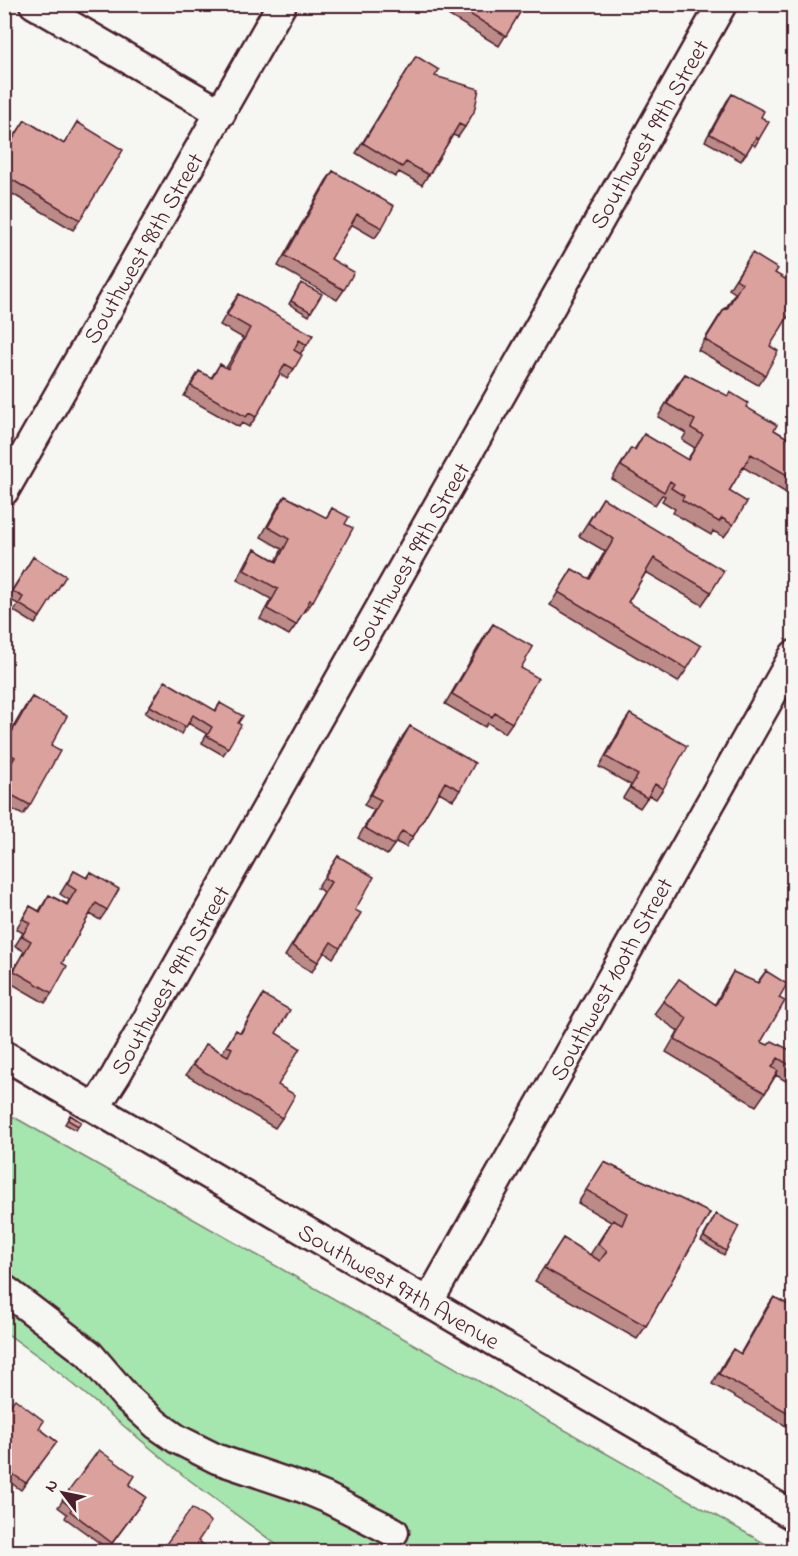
<svg xmlns="http://www.w3.org/2000/svg" width="798" height="1556" viewBox="0 0 798 1556" font-family="'Indie Flower',sans-serif">
<style>
.green{fill:#a5e5ae;stroke:#78826c;stroke-width:1.5}
.lines{fill:none;stroke-linecap:round;stroke-linejoin:round}
.minor-casing{stroke:#4a1f2b;stroke-width:33}
.minor{stroke:#f6f6f2;stroke-width:28}
.wall{fill:#bc8a87;stroke:#4a1f2b;stroke-width:1.5}
.building{fill:#dba19d;stroke:#4a1f2b;stroke-width:1.5}
.labels{text-anchor:middle;stroke-width:5;stroke-linejoin:round;paint-order:stroke}
.street-label{font-size:24px;fill:#4a1f2b;stroke:#f6f6f2}
</style>
<rect width="100%" height="100%" fill="#f6f6f2"/>
<filter id="ink" filterUnits="userSpaceOnUse"><feTurbulence type="fractalNoise" baseFrequency=".0167" numOctaves="2"/><feDisplacementMap in="SourceGraphic" scale="12" xChannelSelector="R" yChannelSelector="G"/><feConvolveMatrix kernelMatrix="1 2 1 2 8 2 1 2 1" color-interpolation-filters="sRGB"/></filter>
<g filter="url(#ink)">
<path class="green" d="M5,1112l773,439h-493l-101,-75 -135,-112 -44,-32z"/>
<g class="lines">
<g class="minor-casing">
<path id="minor" d="M34,4l187,109
M4,491l278,-487
M4,1055l790,461
M95,1108l21,-33 606,-1071
M4,1289l85,65 37,43 31,28 20,14 40,20 86,29 24,10 67,34
M428,1303l366,-648"/>
</g>
<use href="#minor" class="minor"/>
</g>
<path class="wall" d="M440,4h85l-26,42 -61,-37z
M416,56l19,20 30,51 -7,10 -5,-2 -31,50 -23,-13 -4,5 -39,-24z
M732,94l29,23 -2,22 -4,7 -3,-2 -11,17 -36,-20 22,-40z
M25,120l39,24 13,-22 3,98 -7,10 -69,-41v-37z
M333,171l49,57 -7,10 -24,-14 -20,35 13,31 -7,10 -59,-34 48,-85z
M752,253l23,20 -5,73 -5,29 -7,10 -60,-35 20,-32 7,-10h1l9,-15 -6,-4z
M299,286l12,26 -2,4 -20,-12z
M239,294l68,51 -7,9 -6,15 -7,10 -7,-5 -24,43 -7,10 -7,-4 -3,4 -55,-31 15,-25 12,7 9,-14 6,4 17,-30 -23,-13 12,-21z
M685,374l61,33 28,23 20,12v45l-6,7 -45,-27 -14,24 4,34 -9,12 -11,-6 -2,4 -38,-22 2,-4 -13,-8 3,-5 -3,-1 -7,10 -43,-26 11,-18 8,-13 3,2 10,-16 43,26 8,-12 -13,-8 4,-7 -28,-16 18,-31z
M285,496l41,22 6,-10 13,16 -32,77 -7,10 -2,-1 -8,15 -7,10 -29,-16 11,-20 -34,-19 11,-21 7,-10 21,12 6,-12 -21,-12 17,-31z
M603,498l108,94 -9,13 -56,-33 -18,30 59,67 -9,13 -128,-77 22,-36 17,10 16,-28 -26,-15z
M33,557l7,60 -5,7 -21,-13 4,-7 -11,-6z
M493,624l28,44 -9,55 -7,10 -17,-10 -3,4 -40,-23 41,-70z
M165,681l50,30 5,-8 8,45 -5,7 -21,-12 5,-9 -19,-11 -7,11 -36,-21z
M32,697l19,49 -21,59 -7,10 -19,-10v-33l4,-5 -4,-2v-22l21,-36z
M630,714l33,75 -7,10 -7,-4 -9,13 -17,-10 8,-13 -32,-18 24,-43z
M410,726l50,64 -7,10 -14,-8 -26,45 -7,10 -10,-5 -9,13 -29,-17 16,-28 -10,-5 39,-69z
M338,856l17,54 -15,38 -7,10 -9,-6 -12,20 -27,-16 39,-64 -7,-4z
M74,871l12,7 4,-6 17,38 -7,10 -10,-6 -28,49 -10,30 -7,10 -38,-22 17,-30 -9,-5 8,-13 -7,-4 14,-23 9,5 10,-16 18,9 2,-4 -9,-6z
M766,971l13,27 -18,44 7,3 26,7v34l-18,-11 -11,18 -9,13 -90,-54 12,-21 -24,-17 25,-35 36,25 10,-19 8,-13 24,11z
M263,995l13,38 2,52 4,33 -7,10 -89,-53 20,-31 16,9 14,-23 4,3z
M70,1115l11,7 -5,8 -11,-6z
M604,1162l106,51 -64,113 -9,13 -102,-58 28,-43 27,17 21,-33 -33,-19z
M716,1214l10,37 -2,4 -23,-14z
M774,1297l20,11 -1,122 -81,-46 14,-25 7,-10 7,5 27,-47z
M4,1407l35,21 18,14 -36,48 -17,-12z
M99,1450l30,35 17,12 -38,52 -43,-31 2,-4 -9,-7z"/>
<path class="building" d="M453,4h72l-19,32z
M416,56l23,14 -4,6 44,13 -5,23 -9,15 -6,-3 -30,51 -23,-13 -4,5 -39,-24z
M732,94l32,17 -3,6 8,5 -10,17 -3,-2 -10,17 -36,-20z
M25,120l39,24 13,-22 46,28 -43,70 -76,-45v-22z
M333,171l61,35 -12,22 -25,-14 -26,45 23,13 -10,18 -59,-34z
M752,253l26,16 -3,4 19,11v23l-24,39 8,5 -13,24 -60,-35 20,-32 2,1 15,-26 -6,-4z
M301,283l21,11 -11,18 -20,-11z
M239,294l74,41 -6,10 -8,-5 -5,10 8,5 -8,14 -9,-5 -29,53 -7,-4 -3,4 -55,-31 8,-15 13,7 8,-14 8,5 22,-41 -23,-13z
M685,374l43,22 2,-4 18,11 -2,4 31,18 -3,5 20,12v37l-43,-25 -22,37 18,11 -14,23 -11,-7 -3,4 -37,-22 2,-4 -13,-8 3,-4 -4,-3 -6,11 -43,-26 10,-18 4,2 9,-16 44,26 15,-25 -12,-7 4,-8 -28,-16z
M285,496l42,22 5,-10 17,9 -4,7 8,4 -40,73 -3,-1 -14,25 -29,-16 11,-20 -34,-19 11,-21 22,13 12,-23 -21,-12z
M603,498l121,73 -13,21 -57,-34 -26,44 73,44 -14,23 -129,-77 14,-23 18,10 24,-40 -26,-16z
M33,557l33,19 -26,41 -21,-13 4,-7 -11,-6z
M493,624l40,23 -12,21 17,10 -26,45 -17,-10 -3,4 -40,-23z
M165,681l51,30 4,-8 23,13 -5,7 3,2 -13,23 -21,-12 5,-9 -19,-12 -7,12 -36,-21z
M32,697l35,19 -16,30 9,5 -30,54 -26,-14v-16l11,-18 -11,-6v-5z
M630,714l57,32 -24,43 -8,-5 -8,14 -17,-10 8,-13 -32,-18z
M410,726l65,37 -15,27 -15,-8 -32,55 -11,-6 -8,14 -29,-17 16,-28 -10,-5z
M338,856l36,21 -19,33 6,3 -21,35 -9,-6 -13,20 -26,-16 39,-64 -7,-4z
M74,871l13,7 3,-6 29,17 -12,21 -11,-7 -34,60 5,3 -15,27 -38,-22 17,-30 -9,-5 8,-13 -7,-4 7,-13 10,6 9,-17 18,10 9,-15 -9,-6z
M766,971l21,13 -8,14 6,3 -24,41 7,3 4,-4 22,11v16l-16,-10 -6,9 6,4 -13,22 -90,-54 12,-21 -24,-17 16,-22 37,26 17,-33 25,11z
M263,995l27,15 -14,23 24,15 -22,37 17,10 -13,23 -89,-53 13,-21 22,12 4,-8 -5,-2 9,-16 5,3z
M70,1115l11,7 -3,4 -10,-6z
M604,1162l106,51 -64,113 -102,-58 19,-30 37,23 7,-10 -9,-7 15,-24 9,5 5,-12 -41,-23z
M716,1214l23,12 -13,25 -22,-14z
M774,1297l20,11v108l-75,-42 14,-25 8,5z
M15,1399l29,22 -5,7 18,14 -31,41 -22,-15v-10l4,-5 -4,-2v-44l3,2z
M99,1450l36,26 -6,9 17,12 -34,46 -42,-32 2,-3 -10,-8z
M192,1508l19,14 -13,19 15,10h-52z"/>
</g>
<g class="labels">
<g class="street-label">
<text transform="translate(649 134) rotate(-60)" y="8">Southwest 99th Street</text>
<text transform="translate(143 248) rotate(-60)" y="8">Southwest 98th Street</text>
<text transform="translate(410 557) rotate(-60)" y="8">Southwest 99th Street</text>
<text transform="translate(611 979) rotate(-61)" y="8">Southwest 100th Street</text>
<text transform="translate(170 980) rotate(-60)" y="8">Southwest 99th Street</text>
<text transform="translate(399 1286) rotate(30)" y="8">Southwest 97th Avenue</text>
</g>
</g>
<rect width="798" height="1556" fill="none" stroke="#f6f6f2" stroke-width="24"/>
<rect x="12" y="12" width="774" height="1532" fill="none" stroke="#4a1f2b" stroke-width="2" filter="url(#ink)"/>
<g transform="translate(63 1493) rotate(302)" stroke="#f6f6f2" stroke-width="4.5" paint-order="stroke">
<path d="M0-4.5L10 22L0 15L-10 22Z" fill="#4a1f2b"/>
<text y="-9" font-size="16" font-weight="bold" text-anchor="middle" fill="#4a1f2b">N</text>
</g>
</svg>
